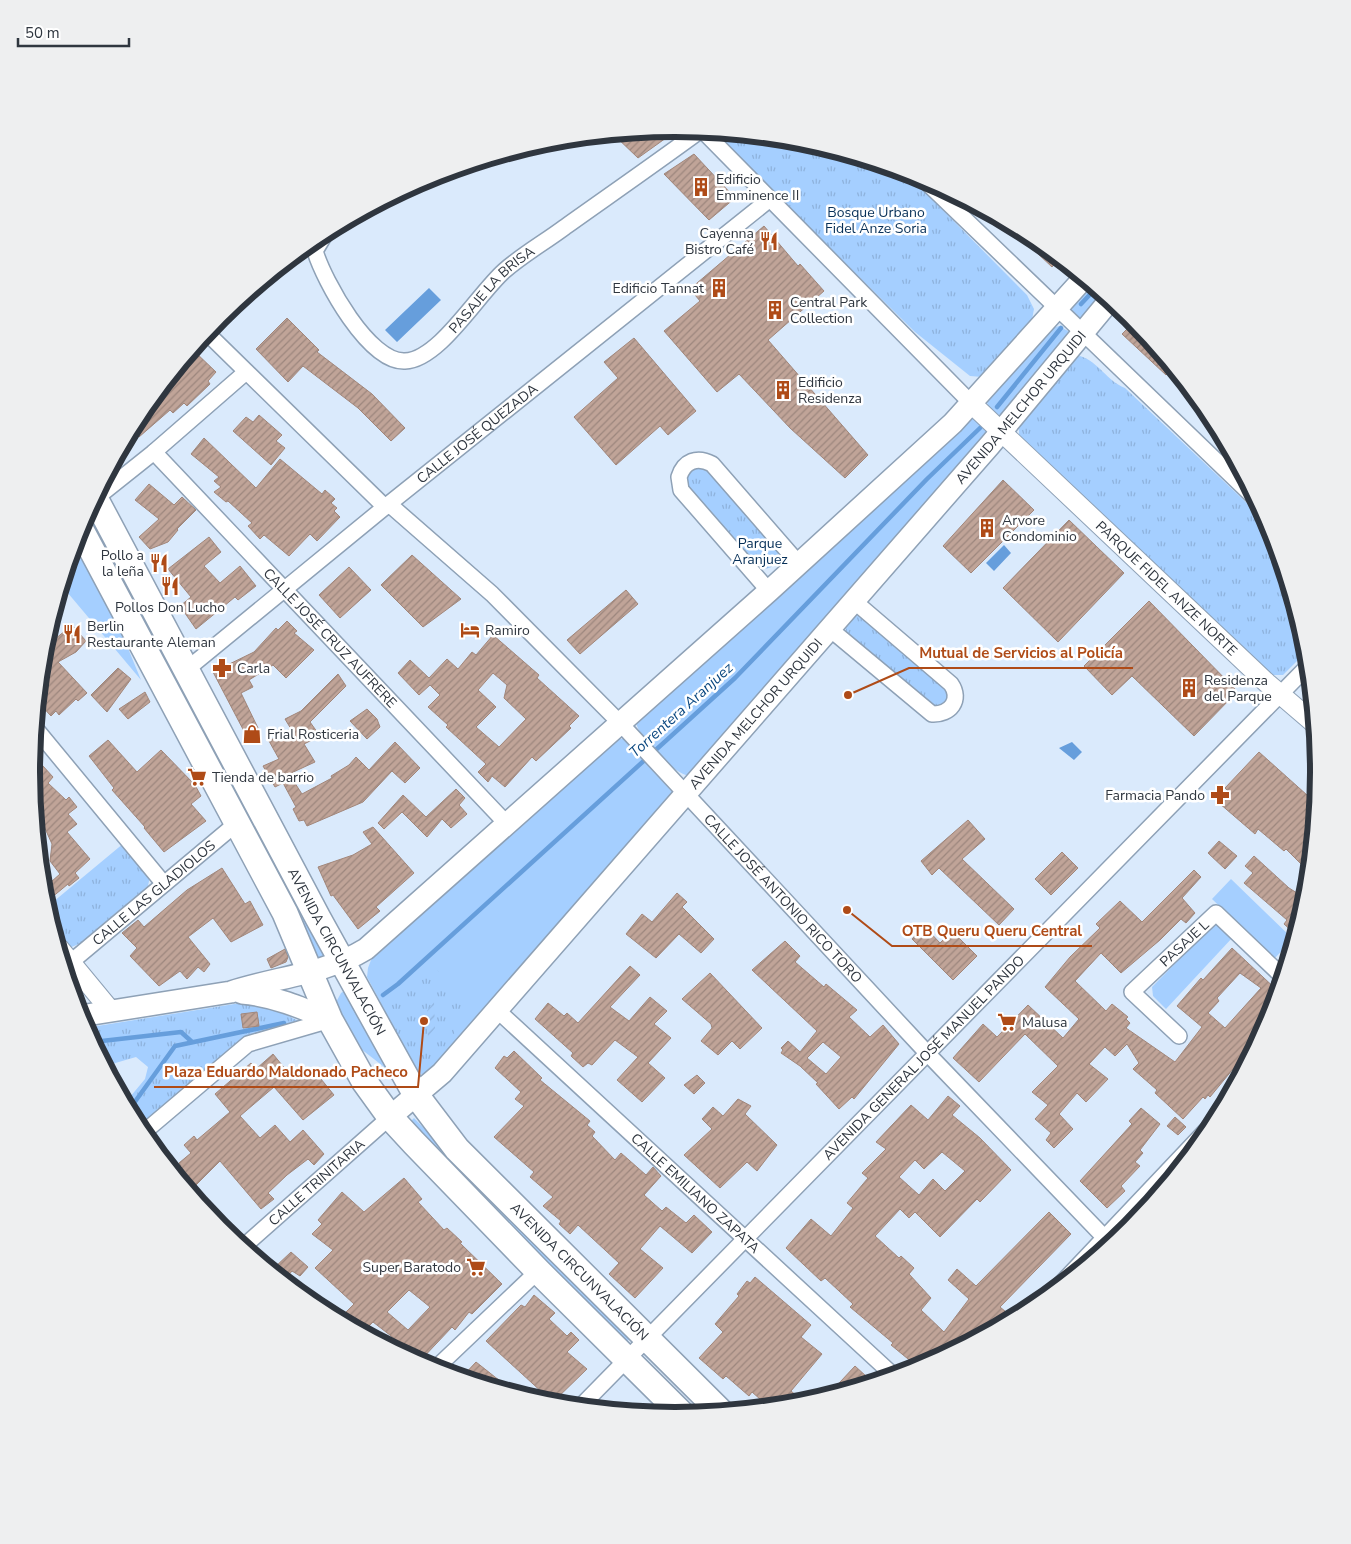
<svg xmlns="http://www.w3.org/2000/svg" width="1351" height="1544" viewBox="0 0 1351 1544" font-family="'Nunito Sans',sans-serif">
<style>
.grass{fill:#a5cfff}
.park{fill:url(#park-tufts)}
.garden{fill:url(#garden-furrows)}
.water{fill:#669edc}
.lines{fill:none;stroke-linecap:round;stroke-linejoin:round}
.stream{stroke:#669edc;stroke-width:4.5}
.building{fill:url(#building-hatch);stroke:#a1867a;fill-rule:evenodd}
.minor-casing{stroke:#8ea1b6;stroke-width:18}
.tertiary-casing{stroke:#8ea1b6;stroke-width:21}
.secondary-casing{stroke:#8ea1b6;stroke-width:24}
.trunk-casing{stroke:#8ea1b6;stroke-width:28}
.minor{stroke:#fff;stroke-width:15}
.tertiary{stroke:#fff;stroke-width:19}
.secondary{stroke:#fff;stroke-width:21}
.trunk{stroke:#fff;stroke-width:25}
.labels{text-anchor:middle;stroke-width:5;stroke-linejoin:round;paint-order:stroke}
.poi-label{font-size:14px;fill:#2f363f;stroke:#fff;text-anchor:start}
.park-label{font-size:14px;fill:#073058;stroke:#fff}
.street-label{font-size:14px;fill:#2f363f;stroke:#fff}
.water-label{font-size:15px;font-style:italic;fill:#0b4880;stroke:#fff}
.rim{fill:none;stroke:#2f363f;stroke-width:6}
.leader{fill:none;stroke:#af4b17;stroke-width:2}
.callout-dot{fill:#af4b17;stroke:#fff;stroke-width:2}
.callout-label{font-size:15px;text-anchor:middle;font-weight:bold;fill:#af4b17;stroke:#fff;stroke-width:5;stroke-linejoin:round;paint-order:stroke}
</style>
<defs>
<pattern id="park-tufts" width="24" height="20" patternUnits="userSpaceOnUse" patternTransform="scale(1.25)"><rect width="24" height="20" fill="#a5cfff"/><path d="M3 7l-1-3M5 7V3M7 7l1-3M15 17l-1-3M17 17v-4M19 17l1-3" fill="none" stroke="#8eb2dc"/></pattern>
<pattern id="garden-furrows" width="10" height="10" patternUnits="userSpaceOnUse" patternTransform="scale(1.25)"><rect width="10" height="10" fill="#a5cfff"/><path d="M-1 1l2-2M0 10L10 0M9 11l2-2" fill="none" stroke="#8eb2dc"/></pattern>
<pattern id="building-hatch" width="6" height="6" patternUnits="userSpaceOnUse" patternTransform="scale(1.25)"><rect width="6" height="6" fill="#c0a498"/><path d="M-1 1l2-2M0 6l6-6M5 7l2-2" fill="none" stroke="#9c867d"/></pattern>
</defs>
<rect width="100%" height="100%" fill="#daeafc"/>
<path class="grass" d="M1091,283l15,13 -20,23 -6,-1 -8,-8 2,-8z
M1059,326l9,5 2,5 -65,78 -9,1 -8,-8 -1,-6 66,-73z
M971,418l13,6 3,9 -296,343c-16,0 -54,-38 -55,-55z
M89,509l239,445 -13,5 -231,-441z
M74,546l42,73 25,61 -79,-94z
M617,739h7l48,53 1,5 -127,141 -90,105 -38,30 -51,-96 1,-9 3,-8z
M1231,879l62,60 -19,20 -62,-60z
M1214,924l5,1 14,12 -67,72 -13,-13 -1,-9z
M347,989l50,88 -36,-28 -10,-11 -16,-34 6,-11z
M414,1118l216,220 -4,5 -217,-220z"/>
<path class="park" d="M711,131l90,9 103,31 123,124 7,14 -3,16 -49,52 -12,-1 -55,-44z
M1080,356c19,6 27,25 45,32l145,137 38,125 -25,25h-15l-249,-240v-11l56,-67z
M699,467l8,2 71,80c3,14 -7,23 -21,19l-68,-76 -3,-14 4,-8z
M854,616h8l87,75 2,7 -14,12 -90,-76 -2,-7z
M1311,681l3,31c-11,-11 -15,-18 -3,-31z
M124,843l26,33 -2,10 -69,58 -10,4 -15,-15 -7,-26z
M431,963l38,44 -16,19 3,17 -19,21 -13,11 -6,-2 -38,-71z
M247,1002l14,1 40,19 -52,14 -13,7 -98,84 -13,-24 20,-24 3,-12 -12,-10 -31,9 -20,-38z"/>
<path class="garden" d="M434,1002l1,26 -7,9 -1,-26z"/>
<path class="water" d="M429,288l12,12 -44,42 -12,-12z
M1004,545l7,8 -17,18 -8,-8z
M1072,742l10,10 -8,8 -15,-12z"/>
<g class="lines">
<path class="stream" d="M1081,304l15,-16
M997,407l64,-79
M383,995l15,-11 337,-306 192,-199 53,-51
M93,1042l88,-10 10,9
M129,1110l46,-64 109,-23"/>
</g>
<path class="building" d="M676,128h4l-42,30 -25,-24z
M694,154l41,44 -26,22 -45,-46z
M764,226l34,40 2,-2 24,27 -56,49 100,115 -23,23 -55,-50 -51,-54 -22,18 -53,-61 36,-30 -10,-12z
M1024,232l36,26 -8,9 -32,-30z
M287,318l32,32 -2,2 55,42 33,34 -14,13 -33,-33 -55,-42 -15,16 -32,-33z
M1135,321l38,46 -7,8 -44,-41z
M634,338l62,73 -28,24 -8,-9 -44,39 -42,-48 44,-39 -14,-16z
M193,350l23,22 -8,9 2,3 -23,22 -3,-3 -11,10 -3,-3 -31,27 -7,-8 8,-15z
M259,415l23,20 -6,6 9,7 -14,17 -38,-34 13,-14 7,5z
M204,438l52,50 24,-29 42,35 3,-4 10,9 -4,4 6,5 -3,3 6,6 -23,24 -7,-7 -21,22 -25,-21 -4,4 -12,-13 4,-3 -24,-22 -2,1 -12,-10 7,-5 -7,-6 5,-4 -28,-23z
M1003,480l31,30 -63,63 -28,-27z
M149,484l25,21 8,-8 14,13 -19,19 1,1 -10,12 -18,7 -11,-12 20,-18 -24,-19z
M1069,520l55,53 -66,69 -55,-54z
M209,537l12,15 -17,14 16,17 20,-17 16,20 -18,14 -3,-3 -39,32 -16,-23 11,-9 -23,-28z
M412,555l49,44 -38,28 -42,-42z
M349,567l22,23 -31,28 -21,-23z
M626,590l12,14 -58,50 -13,-14z
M1149,601l86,88 -2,7 -39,40 -62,-60 -20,19 -28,-29z
M287,621l10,10 -3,2 20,17 -28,28 -13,-13 -24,15 4,7 -12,6 17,35 -12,7 -33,-63 41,-20 22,-24 2,2z
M72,625l14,16 -10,11 -18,10 29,31 -9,8 -2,-2 -17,16 -3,-4 -5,5 -13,-14 1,-9 7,-6 -5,-8 2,-30z
M493,635l46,40 -2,3 42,38 -10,10 2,2 -35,33 -4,-4 -27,30 -13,-11 -4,6 -10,-10 8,-8 -40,-37 2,-2 -20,-18 12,-12 -10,-10 -11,10 -21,-22 12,-13 19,18 18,-19 11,10 14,-17 4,3zM493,673l14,12 -3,13 22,21 -27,28 -23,-20 20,-20 -18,-17z
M118,668l13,11 -24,33 -16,-17z
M338,674l8,12 -36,36 10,14 -16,8 11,18 -26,12 13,20 30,-16 -1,-2 18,-11 7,-8 13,13 26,-28 25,26 -15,15 -13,-12 -29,31 -56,24 -3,-6 -5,1 -6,-12 3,-2 -13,-24 -8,4 -12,-21 16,-7 -10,-18 22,-12 -6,-10 16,-8z
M145,692l5,10 -22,17 -9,-10z
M367,709l10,10 3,8 -13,12 -17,-18z
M108,740l29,32 24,-22 34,35 6,11 -10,8 15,17 -42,31 -20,-24 1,-1 -33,-37 2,-2 -25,-32z
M1259,752l58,52 -6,58 -6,6 -19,-19 -2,2 -26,-22 -3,5 -36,-31 9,-12 -3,-3z
M33,755l20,22 -5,6 18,17 3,-3 8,10 -9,7 9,10 -10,8 23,27 -15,14 4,5 -10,8 -1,-2 -23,19 -2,-14 17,-15 -10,-13 2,-17 -18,-40 -3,-32z
M456,789l9,9 -6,7 8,9 -16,14 -9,-9 -15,18 -25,-25 -18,17 -6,-6 25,-28 23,22z
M968,820l17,19 -23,20 52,50 -15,16 -60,-57 -7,7 -11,-14z
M373,827l41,46 -38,34 4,4 -22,18 -25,-34 -2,1 -13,-29 35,-12 19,-11 -9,-12z
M1219,841l18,15 -12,13 -17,-16z
M1062,852l16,16 -27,27 -16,-16z
M1254,856l35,32 8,5 2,-2 8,8 -11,36 -12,-11 3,-4 -43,-37 9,-10 -8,-7z
M222,868l23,36 5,-3 13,24 -32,17 -18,-24 -25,19 22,27 -6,8 -6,-5 -11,12 -7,-8 -21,15 -29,-30 7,-8 -15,-15 16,-13 6,7 43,-37z
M1194,870l7,7 -19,21 13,15 -9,10 -5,-4 -21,21 -39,33 -20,-20 -26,28 31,30 6,-7 16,13 -2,2 4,4 -4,5 49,34 27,-35 -25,-21 24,-28 2,2 29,-32 47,44 -8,27 -19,34 -16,18 -3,-2 -23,28 -2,-2 -3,4 -2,-2 -20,22 -28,-26 2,-3 -24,-21 6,-6 -12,-19 -12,12 -10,-9 -16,17 19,15 -22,23 -9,-9 -18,21 14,15 -19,19 -8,-8 5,-7 -16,-14 13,-14 -16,-13 26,-26 -33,-32 -46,48 -26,-24 30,-34 14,13 31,-32 35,33 16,-19 -34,-32 25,-30 30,-29 -4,-4 24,-23 22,21zM1240,973l21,15 -36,40 -17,-15 11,-12 -2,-3z
M677,893l10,9 -5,5 32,32 -13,14 -22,-19 -23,24 -30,-24 16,-20 10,8z
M924,926l16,17 12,-12 25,25 -24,24 -41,-41z
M785,941l15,15 -5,6 29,25 2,-3 31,26 -8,7 21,20 13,-12 16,19 -45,55 -2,-2 -13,12 -23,-25 2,-1 -18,-17 -19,-13 2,-3 -2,-2 7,-7 12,11 17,-21 -65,-61zM823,1042l18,15 -15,17 -19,-16z
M285,949l3,8 -2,5 -15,6 -4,-9z
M630,966l10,9 -30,32 19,14 21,-24 17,14 -13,13 17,14 -23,25 17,15 -23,24 -25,-22 21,-23 -23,-17 -23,25 -4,-2 -5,4 -12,-11 2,-3 -38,-34 13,-16 16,13 3,-3 11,10z
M710,973l52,55 -22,21 -8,-8 -14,14 -17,-14 11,-13 -1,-4 -29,-25z
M257,1012l2,14 -16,2 -2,-14z
M514,1051l28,27 -2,2 50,41 -3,4 8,7 -3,4 23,24 6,-7 25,22 7,-8 8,9 -17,19 18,16 4,-4 20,16 8,-8 18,17 -20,21 -32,-27 -20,23 23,19 -28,30 -26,-24 10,-11 -41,-38 -8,9 -11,-10 2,-3 -18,-15 10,-9 -23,-20 4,-5 -40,-35 30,-31 -9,-7 6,-7 -26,-24 9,-12 3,2z
M273,1054l22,27 17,-13 22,27 -31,25 -29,-33 -34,29 20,22 15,-13 15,17 13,-12 21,24 -10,11 -6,-6 -21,16 -19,18 6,6 -13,10 -41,-48 -30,30 -16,-19 7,-6 -2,-3 12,-10 -7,-8 10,-9 3,4 33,-28 -15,-18 36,-31 5,6z
M697,1075l8,8 -11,11 -10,-9z
M948,1096l12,10 -8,9 28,23 31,32 -31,32 -3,-3 -37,38 -25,-25 -6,6 -9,-9 -25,27 24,22 2,-2 13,12 -5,6 22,24 -10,12 23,22 25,-33 -21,-19 9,-11 19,17 73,-74 22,22 -71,73 6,5 -16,18 -5,-4 -11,13 -55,29 -28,-23 2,-2 -43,-36 3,-3 -28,-26 -4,3 -35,-33 25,-29 20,17 22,-28 -6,-5 21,-25 -6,-5 24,-24 -10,-7 35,-37 17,15zM942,1152l23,19 -20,20 -12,-12 -14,16 -20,-18 16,-17 9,9z
M738,1099l13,7 -6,8 32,31 -20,26 -10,-9 -27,26 -36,-33 28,-26 -10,-10 11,-12 10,9z
M1141,1108l19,16 -20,26 3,3 -8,9 5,4 -19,20 4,5 -18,17 -27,-27 52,-57 -3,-3z
M1175,1117l11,10 -8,8 -11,-9z
M404,1178l18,21 -4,3 26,28 3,-2 15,14 -2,1 42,41 -30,30 -3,-2 -14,18 -3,-3 -33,35 -31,-17 7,-6 -22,-17 -10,10 -24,-13 15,-15 -39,-36 18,-18 -21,-16 10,-10 -4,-4 24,-28 22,20zM409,1290l21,17 -22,23 -21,-18z
M291,1252l17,15 -8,9 -8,-5 -6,7 -12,-10z
M755,1277l56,48 -10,12 21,17 -31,37 14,12 -36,4 -17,-15 -3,4 -23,-20 -3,3 -24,-21 24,-26 -8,-8 24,-28 -2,-2 10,-13 3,2z
M534,1295l21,18 -6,6 18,17 4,-4 8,8 -12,12 20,17 -36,35 -13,-4 6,-6 -58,-53 35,-36 4,2z
M476,1362l38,30v1l-52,-16z
M855,1366l12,11 -2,3 5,3 -43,13z"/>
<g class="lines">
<g class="minor-casing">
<g id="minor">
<path d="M702,130l270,274"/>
<path d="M920,176l338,325"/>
<path id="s1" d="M327,231l-12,20c9,30 54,112 90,110 34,-1 73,-67 99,-90 18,-16 41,-29 61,-44 45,-32 91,-64 136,-97"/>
<path d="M207,333l178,174"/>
<path id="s2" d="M154,452l352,371"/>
<path d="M95,499l59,-47 92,-80"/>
<path id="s3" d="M389,504l103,90 128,129 308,331 176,183"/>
<path d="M769,591l-88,-101 -2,-13c5,-16 18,-21 33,-13l87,100"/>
<path d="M830,629l102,85c18,1 30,-14 19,-30l-97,-83"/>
<path id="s4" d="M186,670l199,-163 385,-308"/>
<path d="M36,729l128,155"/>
<path id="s5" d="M71,962l166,-139"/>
<path id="s6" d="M497,1010l397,366"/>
<path id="s7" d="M1179,1036l-47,-44 84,-79 67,64"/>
<path d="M143,1133l105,-89 82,-24"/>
<path id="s8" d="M243,1247l147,-130"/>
<path d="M1055,1290l161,-170"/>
<path d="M435,1369l103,-98"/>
<path id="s9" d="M580,1407l729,-742"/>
</g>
</g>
<g class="tertiary-casing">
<g id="tertiary">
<path id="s10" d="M972,404l295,279 48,41"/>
<path d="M59,948l52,63"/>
</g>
</g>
<g class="secondary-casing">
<g id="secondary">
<path d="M242,993c32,3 58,14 88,27"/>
<path d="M80,1016l151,-24c46,-15 94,-18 135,-43l403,-358 184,-168 131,-145"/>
<path id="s11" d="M390,1117l52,-44 548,-628 120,-145"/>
</g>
</g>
<g class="trunk-casing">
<g id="trunk">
<path id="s12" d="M95,498l223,420 98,177 41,54 264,263"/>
<path d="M80,528l205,385 45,107 34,61 26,36 24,26 124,128 145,144"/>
</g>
</g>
<use href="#minor" class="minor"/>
<use href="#tertiary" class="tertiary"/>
<use href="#secondary" class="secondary"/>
<use href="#trunk" class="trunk"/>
</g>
<defs>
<g id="building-bare" transform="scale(1.5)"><path d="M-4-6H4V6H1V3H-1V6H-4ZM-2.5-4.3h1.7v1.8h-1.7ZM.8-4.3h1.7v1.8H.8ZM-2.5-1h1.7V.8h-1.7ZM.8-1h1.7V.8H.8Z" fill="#af4b17" stroke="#fff" stroke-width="2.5" paint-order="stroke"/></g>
<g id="restaurant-bare" transform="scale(1.5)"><path d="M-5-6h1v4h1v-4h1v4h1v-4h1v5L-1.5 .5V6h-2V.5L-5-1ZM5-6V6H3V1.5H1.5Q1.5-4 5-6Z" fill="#af4b17" stroke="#fff" stroke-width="2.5" paint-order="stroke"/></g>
<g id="hotel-bare" transform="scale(1.5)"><path d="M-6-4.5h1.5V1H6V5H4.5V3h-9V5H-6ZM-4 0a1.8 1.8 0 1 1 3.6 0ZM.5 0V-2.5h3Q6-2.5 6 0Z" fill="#af4b17" stroke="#fff" stroke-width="2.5" paint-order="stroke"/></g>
<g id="pharmacy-bare" transform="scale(1.5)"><path d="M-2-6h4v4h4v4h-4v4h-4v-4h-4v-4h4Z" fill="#af4b17" stroke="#fff" stroke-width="2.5" paint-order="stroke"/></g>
<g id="shop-bare" transform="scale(1.5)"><path d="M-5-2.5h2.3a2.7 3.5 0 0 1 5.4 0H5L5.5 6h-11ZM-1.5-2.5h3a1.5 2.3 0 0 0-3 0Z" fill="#af4b17" stroke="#fff" stroke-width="2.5" paint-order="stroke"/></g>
<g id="supermarket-bare" transform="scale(1.5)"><path d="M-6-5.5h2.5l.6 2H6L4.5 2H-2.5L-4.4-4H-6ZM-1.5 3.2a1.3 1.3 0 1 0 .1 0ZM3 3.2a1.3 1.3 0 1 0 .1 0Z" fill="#af4b17" stroke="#fff" stroke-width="2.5" paint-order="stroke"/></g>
</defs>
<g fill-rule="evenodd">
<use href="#building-bare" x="701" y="187"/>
<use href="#restaurant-bare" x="769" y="241"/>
<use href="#building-bare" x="719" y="288"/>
<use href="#building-bare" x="775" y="310"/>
<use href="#building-bare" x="783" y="390"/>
<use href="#building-bare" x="987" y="528"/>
<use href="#restaurant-bare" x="159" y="563"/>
<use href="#restaurant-bare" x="170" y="586"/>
<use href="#hotel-bare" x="470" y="630"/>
<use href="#restaurant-bare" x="72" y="634"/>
<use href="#pharmacy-bare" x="222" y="668"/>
<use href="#building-bare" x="1189" y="688"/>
<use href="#shop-bare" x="252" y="734"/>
<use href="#supermarket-bare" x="197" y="777"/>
<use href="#pharmacy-bare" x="1220" y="795"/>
<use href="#supermarket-bare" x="1007" y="1022"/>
<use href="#supermarket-bare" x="476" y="1267"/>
</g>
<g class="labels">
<g class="poi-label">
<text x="716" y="184">Edificio<tspan x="716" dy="16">Emminence II</tspan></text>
<text x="754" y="238" text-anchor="end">Cayenna<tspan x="754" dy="16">Bistro Café</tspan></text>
<text x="704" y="293" text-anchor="end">Edificio Tannat</text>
<text x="790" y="307">Central Park<tspan x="790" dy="16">Collection</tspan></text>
<text x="798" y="387">Edificio<tspan x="798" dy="16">Residenza</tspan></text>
<text x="1002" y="525">Arvore<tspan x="1002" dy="16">Condominio</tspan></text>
<text x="144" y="560" text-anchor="end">Pollo a<tspan x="144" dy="16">la leña</tspan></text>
<text x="170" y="612" text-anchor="middle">Pollos Don Lucho</text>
<text x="87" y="631">Berlin<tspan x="87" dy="16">Restaurante Aleman</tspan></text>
<text x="485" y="635">Ramiro</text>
<text x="237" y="673">Carla</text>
<text x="1204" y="685">Residenza<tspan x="1204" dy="16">del Parque</tspan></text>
<text x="267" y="739">Frial Rosticeria</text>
<text x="212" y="782">Tienda de barrio</text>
<text x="1205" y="800" text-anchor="end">Farmacia Pando</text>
<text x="1022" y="1027">Malusa</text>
<text x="461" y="1272" text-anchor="end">Super Baratodo</text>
</g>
<g class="park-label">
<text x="876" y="217">Bosque Urbano<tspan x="876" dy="16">Fidel Anze Soria</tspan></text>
<text x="760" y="548">Parque<tspan x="760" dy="16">Aranjuez</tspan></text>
</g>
<g class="street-label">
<text dy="5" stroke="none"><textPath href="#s1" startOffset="286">PASAJE LA BRISA</textPath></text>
<text dy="5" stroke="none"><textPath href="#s11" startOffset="950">AVENIDA MELCHOR URQUIDI</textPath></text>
<text dy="5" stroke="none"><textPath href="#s4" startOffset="375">CALLE JOSÉ QUEZADA</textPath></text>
<text dy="5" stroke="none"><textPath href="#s10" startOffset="268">PARQUE FIDEL ANZE NORTE</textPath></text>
<text dy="5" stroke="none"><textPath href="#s2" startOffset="256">CALLE JOSÉ CRUZ AUFRERE</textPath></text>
<text dy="5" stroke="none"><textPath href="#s11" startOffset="545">AVENIDA MELCHOR URQUIDI</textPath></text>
<text dy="5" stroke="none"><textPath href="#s5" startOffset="108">CALLE LAS GLADIOLOS</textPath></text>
<text dy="5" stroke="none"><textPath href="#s3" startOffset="558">CALLE JOSÉ ANTONIO RICO TORO</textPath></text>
<text dy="5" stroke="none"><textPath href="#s7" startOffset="136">PASAJE L</textPath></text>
<text dy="5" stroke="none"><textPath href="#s12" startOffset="514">AVENIDA CIRCUNVALACIÓN</textPath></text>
<text dy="5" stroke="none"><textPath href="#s9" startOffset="490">AVENIDA GENERAL JOSÉ MANUEL PANDO</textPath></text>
<text dy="5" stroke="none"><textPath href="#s8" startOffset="98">CALLE TRINITARIA</textPath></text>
<text dy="5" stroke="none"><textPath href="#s6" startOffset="270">CALLE EMILIANO ZAPATA</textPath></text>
<text dy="5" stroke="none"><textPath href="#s12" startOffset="919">AVENIDA CIRCUNVALACIÓN</textPath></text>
</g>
<g class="water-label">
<text transform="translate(681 710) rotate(-42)" y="5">Torrentera Aranjuez</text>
</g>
</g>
<path d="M0 0H1351V1544H0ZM40 772a635 635 0 1 1 1270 0a635 635 0 1 1-1270 0Z" fill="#eeeff0" fill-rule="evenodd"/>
<path class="rim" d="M40 772a635 635 0 1 1 1270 0a635 635 0 1 1-1270 0Z"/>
<path class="leader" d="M848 695L909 668H1133M847 910L892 946H1092M424 1021L418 1087H154"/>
<g class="callout-dot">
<circle cx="848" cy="695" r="5"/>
<circle cx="847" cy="910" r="5"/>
<circle cx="424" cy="1021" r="5"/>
</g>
<g class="callout-label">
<text x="1021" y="658">Mutual de Servicios al Policía</text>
<text x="992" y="936">OTB Queru Queru Central</text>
<text x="286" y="1077">Plaza Eduardo Maldonado Pacheco</text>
</g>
<path d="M18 38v8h111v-8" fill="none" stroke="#2f363f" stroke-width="2.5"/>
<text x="25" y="38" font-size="15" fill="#2f363f" stroke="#ffffff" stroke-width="4" paint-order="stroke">50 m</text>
</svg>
